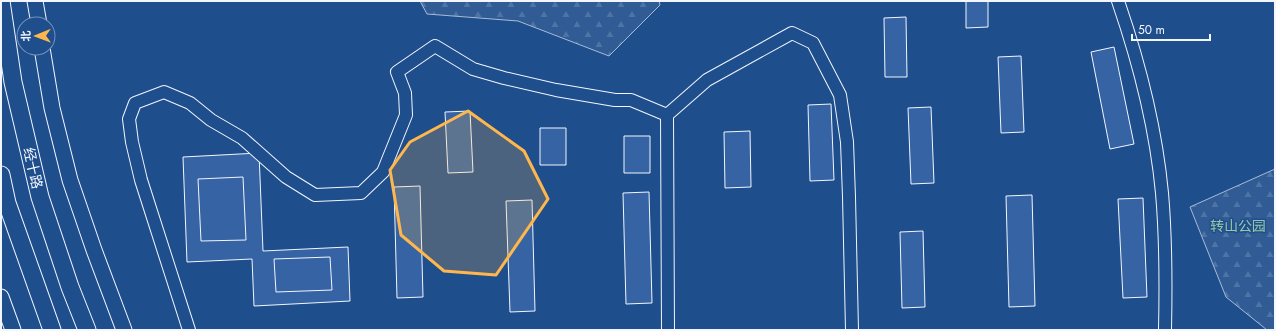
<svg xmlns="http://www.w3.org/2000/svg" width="1276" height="331" viewBox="0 0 1276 331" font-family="Jost,'Noto Sans SC',sans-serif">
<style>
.forest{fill:url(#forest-firs);stroke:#a8bbd7}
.building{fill:#3563a3;stroke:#f2f6ff}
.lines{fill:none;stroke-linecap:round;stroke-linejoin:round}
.minor-casing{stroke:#f2f6ff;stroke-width:14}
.major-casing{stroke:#f2f6ff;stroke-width:17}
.highway-casing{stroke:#f2f6ff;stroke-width:19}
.minor{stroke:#1f4e8c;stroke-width:12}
.major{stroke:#1f4e8c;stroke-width:15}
.highway{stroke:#1f4e8c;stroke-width:17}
.marked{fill:#ffb74d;fill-opacity:0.2;stroke:#ffb74d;stroke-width:3;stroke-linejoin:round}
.labels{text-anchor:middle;stroke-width:3;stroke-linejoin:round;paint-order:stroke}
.street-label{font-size:14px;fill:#f2f6ff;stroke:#1f4e8c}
.park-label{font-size:14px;fill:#97c8a6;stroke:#1f4e8c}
</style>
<defs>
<pattern id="forest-firs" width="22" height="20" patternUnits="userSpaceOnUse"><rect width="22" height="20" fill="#305b95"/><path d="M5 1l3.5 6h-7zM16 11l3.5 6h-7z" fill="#4e73a5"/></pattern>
</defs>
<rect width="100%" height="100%" fill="#1f4e8c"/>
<path class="forest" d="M420,1h239l1,4 -51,51 -91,-35 -91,-7z
M1275,169v161h-8l-41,-33 -36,-90z"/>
<path class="building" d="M966,1h22v26l-22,1z
M906,17l1,60h-22l-1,-59z
M1114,47l20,97 -24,5 -19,-97z
M1021,56l3,76 -23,1 -3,-76z
M831,104l3,76 -24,1 -2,-76z
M931,107l3,76 -23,1 -3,-76z
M470,111l3,61 -25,1 -3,-61z
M540,128h26v37h-26z
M750,131l1,56 -26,1 -1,-56z
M624,136h26v37h-26z
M259,153l4,98 85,-4 2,54 -96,5 -2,-47 -65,3 -4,-105z
M243,177l3,63 -45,1 -3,-62z
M420,186l3,111 -26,1 -3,-111z
M649,192l3,111 -26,1 -3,-111z
M1032,195l3,111 -26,1 -3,-111z
M1143,198l4,99 -24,1 -5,-99z
M532,200l3,111 -25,1 -4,-111z
M923,231l2,76 -23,1 -2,-76z
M330,257l2,33 -56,2 -2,-33z"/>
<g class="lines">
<g class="minor-casing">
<path id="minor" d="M1118,1c21,61 38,128 44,192 4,46 4,91 3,137
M667,115l1,215
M189,330l-48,-150 -9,-38 -3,-23 6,-16 29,-11 26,11 21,17 31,18 44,39 29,18 46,-2 22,-21 23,-57 -1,-22 -8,-21 38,-26 38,23 31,9 52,12 59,10h16l36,15 40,-35 85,-47 21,10 27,52 7,47 2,55 3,133"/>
</g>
<g class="major-casing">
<path id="major" d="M35,1l4,23
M42,48l10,60 18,72 24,70 30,80
M1,297l12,33"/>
</g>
<g class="highway-casing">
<path id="highway" d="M1,1l12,81 27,115 30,90 17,43
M1,175l6,28 45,127"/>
</g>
<use href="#minor" class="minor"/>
<use href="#major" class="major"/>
<use href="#highway" class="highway"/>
</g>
<path class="marked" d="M468,111l56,40 24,48 -52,76 -52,-4 -43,-36 -11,-65 20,-28z"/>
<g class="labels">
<g class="street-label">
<text transform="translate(33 168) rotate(77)" y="5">经十路</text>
</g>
<g class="park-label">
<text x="1238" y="231">转山公园</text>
</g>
</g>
<rect width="1276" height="331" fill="none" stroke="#f2f6ff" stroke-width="4"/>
<g transform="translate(36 36) rotate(269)"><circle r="19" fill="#1f4e8c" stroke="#7391ba"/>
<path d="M0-3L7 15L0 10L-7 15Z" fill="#ffb74d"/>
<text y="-6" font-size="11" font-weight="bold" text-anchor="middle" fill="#f2f6ff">北</text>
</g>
<path d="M1132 34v6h78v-6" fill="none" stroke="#f2f6ff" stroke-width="2"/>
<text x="1138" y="34" font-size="12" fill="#f2f6ff" stroke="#1f4e8c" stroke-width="3" paint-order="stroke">50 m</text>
</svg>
